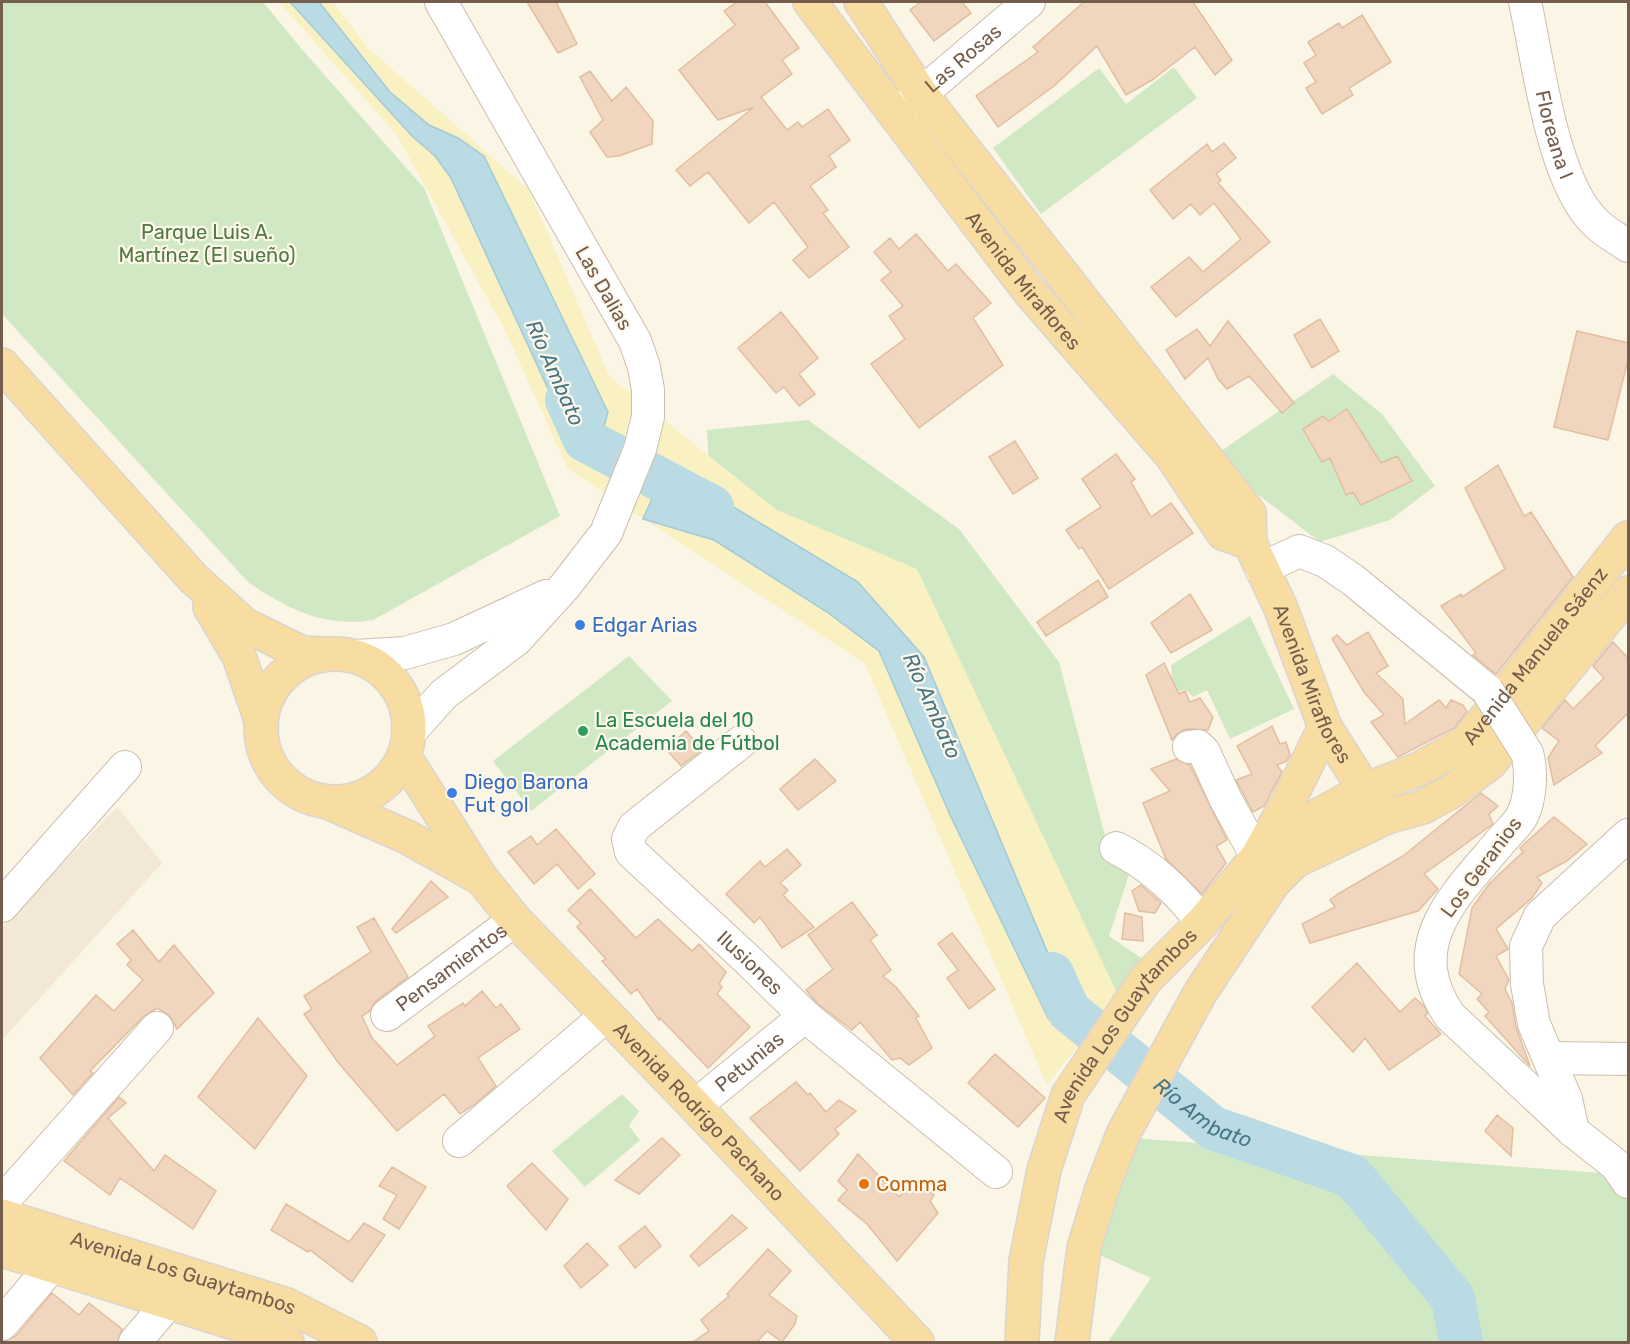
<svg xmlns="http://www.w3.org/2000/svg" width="1630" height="1344" viewBox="0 0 1630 1344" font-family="Rubik,sans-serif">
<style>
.residential{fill:#f3e7d5}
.green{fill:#d1e8c5}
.sand{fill:#f9f1c2}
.water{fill:#bbdbe4;stroke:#a2cad6;stroke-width:1.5}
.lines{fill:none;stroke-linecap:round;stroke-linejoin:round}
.river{stroke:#bbdbe4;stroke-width:44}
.building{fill:#f0d6bf;stroke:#e2bea0;stroke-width:1.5}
.minor-casing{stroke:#cdbdad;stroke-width:34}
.major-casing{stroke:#dbd5d0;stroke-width:36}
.minor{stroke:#fff;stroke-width:32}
.major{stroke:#f7dda2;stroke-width:33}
.minor-bridge-casing{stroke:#cdbdad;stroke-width:34;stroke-linecap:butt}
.minor-bridge{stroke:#fff;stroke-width:32}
.shop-dot{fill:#3f7fe0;stroke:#fef8ec;stroke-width:2}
.leisure-dot{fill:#2e9e5b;stroke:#fef8ec;stroke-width:2}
.food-dot{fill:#e8710a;stroke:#fef8ec;stroke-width:2}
.labels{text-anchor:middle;stroke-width:4.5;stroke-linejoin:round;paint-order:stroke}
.street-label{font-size:20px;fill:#745d4c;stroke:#fef8ec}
.park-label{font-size:20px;fill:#507944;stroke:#fef8ec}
.shop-label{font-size:20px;fill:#366cbe;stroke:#fef8ec;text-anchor:start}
.leisure-label{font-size:20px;fill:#27864d;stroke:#fef8ec;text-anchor:start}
.food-label{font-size:20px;fill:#c56008;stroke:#fef8ec;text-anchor:start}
.water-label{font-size:21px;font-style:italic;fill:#477786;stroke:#fef8ec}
</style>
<rect width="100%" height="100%" fill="#fbf5e6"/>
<path class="residential" d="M117,807l45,56 -160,177v-112z"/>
<path class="green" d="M2,2h261l43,52 118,134 136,328 -187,104c-48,8 -85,-11 -124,-37l-247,-269z
M1174,67l23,31 -156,116 -48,-66 106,-80 27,36z
M1333,374l50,41 52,71 -45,34 -70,22 -86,-66 -16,-23z
M808,420l151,109 100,133 48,181 23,29 -21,64 44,30 -47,54 -177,-368 -219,-165 -3,-57z
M1250,616l44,93 -64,30 -23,-49 -14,7 -8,-8 -21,8 -2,-11 10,-10 -1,-11z
M629,656l43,45 -141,110 -38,-50z
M622,1094l17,17 -10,15 11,14 -55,47 -33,-36z
M1119,1137l509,38v167h-520l43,-64 -67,-30z"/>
<path class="sand" d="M279,2h54l34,45 162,143 80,186 168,134 140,59 201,426 -71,90 -182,-421 -297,-195 -64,-141 -108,-194z"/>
<path class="water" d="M290,2h29l71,90 39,33 29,13 26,18 124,256 -13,48 -22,-17 -122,-265 -16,-22 -23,-20z
M663,474l49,20 146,88 66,75 128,306 42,53 -29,19 -17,-17 -98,-203 -71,-164 -52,-39 -113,-72 -71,-21z"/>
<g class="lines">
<g class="river">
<path d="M567,400l18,40 127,67"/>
<path id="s1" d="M1052,974l17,37 144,117 139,48 101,122 8,44"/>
</g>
</g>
<path class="building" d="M527,2h29l21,42 -19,9z
M737,2h28l34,46 -17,12 10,14 -31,23 26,33 11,-8 4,5 26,-18 22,31 -21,16 7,11 -26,19 18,24 -5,3 26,34 -40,31 -16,-18 15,-13 -34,-45 -25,21 -41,-51 -18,14 -14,-16 78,-63 -36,13 -39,-50 56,-45 -11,-14z
M921,2h41l9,11 -37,28 -24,-31z
M1084,2h109l39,58 -17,15 -20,-28 -43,33 -26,15 -29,-49 -43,40 -56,41 -22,-31 62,-44 -5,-5z
M1362,15l29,47 -42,26 4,7 -31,19 -16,-26 10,-6 -12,-19 12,-8 -8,-13 31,-19 3,5z
M590,71l22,30 14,-14 27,34 -1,23 -33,12 -12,1 -17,-25 13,-12 -23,-43z
M1224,143l12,15 -20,16 5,6 -3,3 52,59 -94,75 -25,-30 38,-30 14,15 38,-33 -27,-36 -14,12 -9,-11 -18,15 -23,-29 57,-46 5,8z
M916,234l32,37 8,-7 35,39 -18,15 30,47 -84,63 -48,-64 34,-25 -16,-23 14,-10 -22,-26 10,-8 -17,-20 16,-14 9,11z
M781,312l37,46 -19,16 16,20 -16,12 -15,-19 -8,6 -38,-45z
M1320,319l19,32 -27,17 -18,-33z
M1228,321l66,82 -12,10 -33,-37 -22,13 -9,-10 -10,-21 -23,21 -19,-29 31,-21 13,17z
M1577,331l52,12v13l-21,84 -54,-13z
M1347,409l34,54 16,-7 15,25 -51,24 -8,-13 -7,3 -16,-37 -8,4 -19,-33 20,-13 6,5z
M1015,441l23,37 -25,16 -24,-37z
M1116,454l19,25 -4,3 20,35 20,-14 22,30 -84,56 -27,-42 -3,2 -13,-19 35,-23 -19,-28z
M1498,465l26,51 7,-4 42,65 -77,97 -23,-19 3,-2 -35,-47 20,-12 1,3 43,-28 -40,-81z
M1098,580l10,17 -62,39 -9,-14z
M1190,594l22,36 -41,23 -20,-30z
M1368,632l20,34 -12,7 27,26 2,25 34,-24 7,8 5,-8 12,5 4,7 -13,16 -56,29 -27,-35 13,-7 -20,-23 -32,-53 5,-4 10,10z
M1613,642l16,17v53l-34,34 7,7 -48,32 -6,-27 11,-17 -17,-13 23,-28 8,9 31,-31 -11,-12z
M1164,663l15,31 6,-3 5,11 10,-4 13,19 -5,13 -22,-1 -8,4 -6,7 -26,-65z
M1272,726l8,18 6,-2 4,13 -3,6 -10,4 5,7 -18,34 -11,6 -17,-32 16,-6 -15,-28z
M686,731l16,19 -21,16 -15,-17z
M815,759l21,22 -38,29 -18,-21z
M1176,759l14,6 37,75 -11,6 10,17 -24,31 -36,-35 -23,-56 27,-12 -19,-22z
M1481,793l17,13 -9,8 4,10 -69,50 14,15 -20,22 -108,32 -8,-19 33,-17 -5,-7 8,-6 65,-38z
M1554,817l33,27 -20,17 -30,16 5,6 -10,15 -36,31 12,20 -12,7 13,24 -4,9 7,14 4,24 14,39 -45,-50 4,-4 -12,-13 5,-5 -23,-20 13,-66 17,-24 34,-32 -3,-4z
M556,829l39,45 -17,15 -21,-25 -23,20 -26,-32 23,-16 6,9z
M787,849l14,16 -21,18 8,7 -5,5 31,32 -32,21 -22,-31 -6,6 -28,-29 34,-33 5,6z
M431,881l17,16 -52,36 -4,-4z
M1141,885l20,18 -6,10 -16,-2 -7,-20z
M590,889l46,49 22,-19 34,32 7,-7 27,28 -7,12 3,3 -5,7 33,33 -42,41 -48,-50 -1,2 -22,-31 -6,5 -29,-33 4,-2 -29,-32 4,-4 -13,-13z
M852,902l25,33 -7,5 21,30 -8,6 13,11 23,29 -3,2 16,30 -23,17 -9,-7 -8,2 -32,-38 -8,8 -35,-27 -11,-13 27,-21 -25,-34z
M1125,913l17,4 1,24 -21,-2z
M374,918l34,59 -32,24 -6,10 -8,5 10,22 25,27 38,-29 -7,-10 35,-23 2,3 17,-15 14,17 5,-4 19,25 -42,29 18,28 -21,18 -15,10 -16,-20 -47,37 -60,-70 -33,-47 8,-5 -8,-13 67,-44 -14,-25z
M133,930l26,32 15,-17 40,48 -37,36 -8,-14 -12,-7 -13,8 -54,55 3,2 -20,22 -33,-37 56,-63 18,16 29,-31 -16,-15 4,-5 -14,-16z
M952,933l43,56 -26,20 -22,-31 11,-8 -20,-26z
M1357,963l43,49 15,-14 10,9 3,6 -3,3 16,18 -52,36 -24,-32 -12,14 -41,-45z
M258,1018l49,58 -52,73 -57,-52z
M995,1054l50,44 -27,29 -50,-44z
M796,1082l12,13 2,-2 16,19 13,-12 17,11 -21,18 4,5 -39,37 -50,-53z
M119,1097l7,6 -18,15 46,53 11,-16 51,36 -23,38 -73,-51 -10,17 -46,-34z
M1497,1115l16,13 -2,28 -26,-25z
M662,1138l18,17 -41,39 -24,-14z
M858,1154l41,43 15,-17 20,15 -4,6 8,12 -41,48 -30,-37 -29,-24 9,-10 -9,-9z
M532,1163l36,36 -22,31 -39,-44z
M392,1167l34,20 -27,42 -16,-10 14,-24 -18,-9z
M286,1204l63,38 15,-19 21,12 -33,47 -42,-32 -2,2 -37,-22z
M732,1215l15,13 -48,38 -9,-10z
M645,1226l16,20 -26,22 -16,-21z
M587,1243l21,22 -27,23 -17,-22z
M768,1249l23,22 -22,24 28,21 -2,8 -13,18 -15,-11 -10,11h-64l16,-11 -8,-11 28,-24 -2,-2z
M52,1293l27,22 10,-12 33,26 -4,13h-116l14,-6z"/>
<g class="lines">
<g class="minor-casing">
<g id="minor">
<path id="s2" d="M1525,2c13,58 27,179 70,220 9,10 22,16 33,24"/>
<path id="s3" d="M902,110l127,-108"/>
<path d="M1261,569l38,-18 26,10 28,19 134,110"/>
<path d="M356,656l49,-3 49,-14 92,-43"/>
<path d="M409,733l35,-39 72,-54 49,-54 41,-53 34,-84 8,-32v-27l-4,-23 -9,-26 -194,-339"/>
<path id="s4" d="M741,742l-107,85 -6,12 3,13 118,109 56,55 191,156"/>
<path d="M1189,747l9,-1 6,6 21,46 32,59"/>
<path d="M1527,753c5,17 4,46 -5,63 -5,9 -14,17 -21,25 -44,53 -101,103 -51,175l123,115 43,34 12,17"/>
<path d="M1116,848c33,16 65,45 86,75"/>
<path d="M2,906l123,-139"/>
<path id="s5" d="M387,1015l128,-95"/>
<path d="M1551,1058l77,1"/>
<path id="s6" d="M695,1106l110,-90"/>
<path d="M1573,1131l-7,-32 -32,-75 -7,-40 -1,-38 14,-30 88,-81"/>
<path d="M459,1141l148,-126"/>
<path d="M2,1202l155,-174"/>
<path d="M2,1324l50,-58"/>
<path d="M135,1342l34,-40"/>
</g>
</g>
<g class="major-casing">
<g id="major">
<path id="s7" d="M810,2l218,288 144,166 51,77 27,10"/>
<path id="s8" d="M861,2l60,92 328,419 1,30 30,63 45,121 40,63 22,27"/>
<path d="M2,365l192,214 51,46 57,28 24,1"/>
<path d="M210,607l29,49 22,64"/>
<circle cx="335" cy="728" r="74"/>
<path id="s9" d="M404,756l77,122 34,42 180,186 222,236"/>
<path d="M330,803l77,34 70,39"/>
<path id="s10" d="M1264,845l101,-55 54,-21 47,-26 162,-205"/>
<path id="s11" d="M2,1216l285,89 73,37"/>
<path d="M2,1250l267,84 18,8"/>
<path id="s12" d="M1022,1342l4,-81 18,-91 24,-75 78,-116 56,-56 55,-66 32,-57 36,-73"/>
<path d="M1072,1342l12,-94 18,-59 21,-55 77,-141 73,-110 22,-22 92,-44 36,-10 29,-16 38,-28 138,-170"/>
</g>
</g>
<use href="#minor" class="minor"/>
<use href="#major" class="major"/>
<g class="minor-bridge-casing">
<path id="minor-bridge" d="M1487,690l40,63"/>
</g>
<use href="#minor-bridge" class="minor-bridge"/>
</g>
<g class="shop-dot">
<circle cx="580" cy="625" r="6"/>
<circle cx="452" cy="793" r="6"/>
</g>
<circle class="leisure-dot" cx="583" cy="731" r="6"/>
<circle class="food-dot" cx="864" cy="1184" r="6"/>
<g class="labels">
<g class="street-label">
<text dy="7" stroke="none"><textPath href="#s3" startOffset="80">Las Rosas</textPath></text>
<text dy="7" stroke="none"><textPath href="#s2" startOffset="136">Floreana I</textPath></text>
<text dy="7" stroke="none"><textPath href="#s7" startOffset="351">Avenida Miraflores</textPath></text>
<text transform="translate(604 288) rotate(60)" y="7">Las Dalias</text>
<text dy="7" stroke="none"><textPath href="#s10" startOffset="338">Avenida Manuela Sáenz</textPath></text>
<text dy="7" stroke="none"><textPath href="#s8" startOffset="826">Avenida Miraflores</textPath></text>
<text transform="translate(1481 867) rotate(-53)" y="7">Los Geranios</text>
<text dy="7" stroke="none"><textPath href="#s4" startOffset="326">Ilusiones</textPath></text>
<text dy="7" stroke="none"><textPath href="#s5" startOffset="80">Pensamientos</textPath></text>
<text dy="7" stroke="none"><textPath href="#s12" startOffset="342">Avenida Los Guaytambos</textPath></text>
<text dy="7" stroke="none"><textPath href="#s6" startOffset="70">Petunias</textPath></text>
<text dy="7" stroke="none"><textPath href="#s9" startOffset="464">Avenida Rodrigo Pachano</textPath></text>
<text dy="7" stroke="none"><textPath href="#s11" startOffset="190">Avenida Los Guaytambos</textPath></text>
</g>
<g class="park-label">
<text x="207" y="239">Parque Luis A.<tspan x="207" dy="23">Martínez (El sueño)</tspan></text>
</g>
<g class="shop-label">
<text x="592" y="632">Edgar Arias</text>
<text x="464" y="789">Diego Barona<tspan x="464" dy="23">Fut gol</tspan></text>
</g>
<g class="leisure-label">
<text x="595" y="727">La Escuela del 10<tspan x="595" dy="23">Academia de Fútbol</tspan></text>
</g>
<g class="food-label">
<text x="876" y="1191">Comma</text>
</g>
<g class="water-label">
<text transform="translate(555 373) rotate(66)" y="7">Río Ambato</text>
<text transform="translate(932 706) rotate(66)" y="7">Río Ambato</text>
<text dy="7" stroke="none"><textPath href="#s1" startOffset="210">Río Ambato</textPath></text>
</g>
</g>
<rect width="1630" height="1344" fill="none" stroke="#745d4c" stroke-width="6"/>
</svg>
